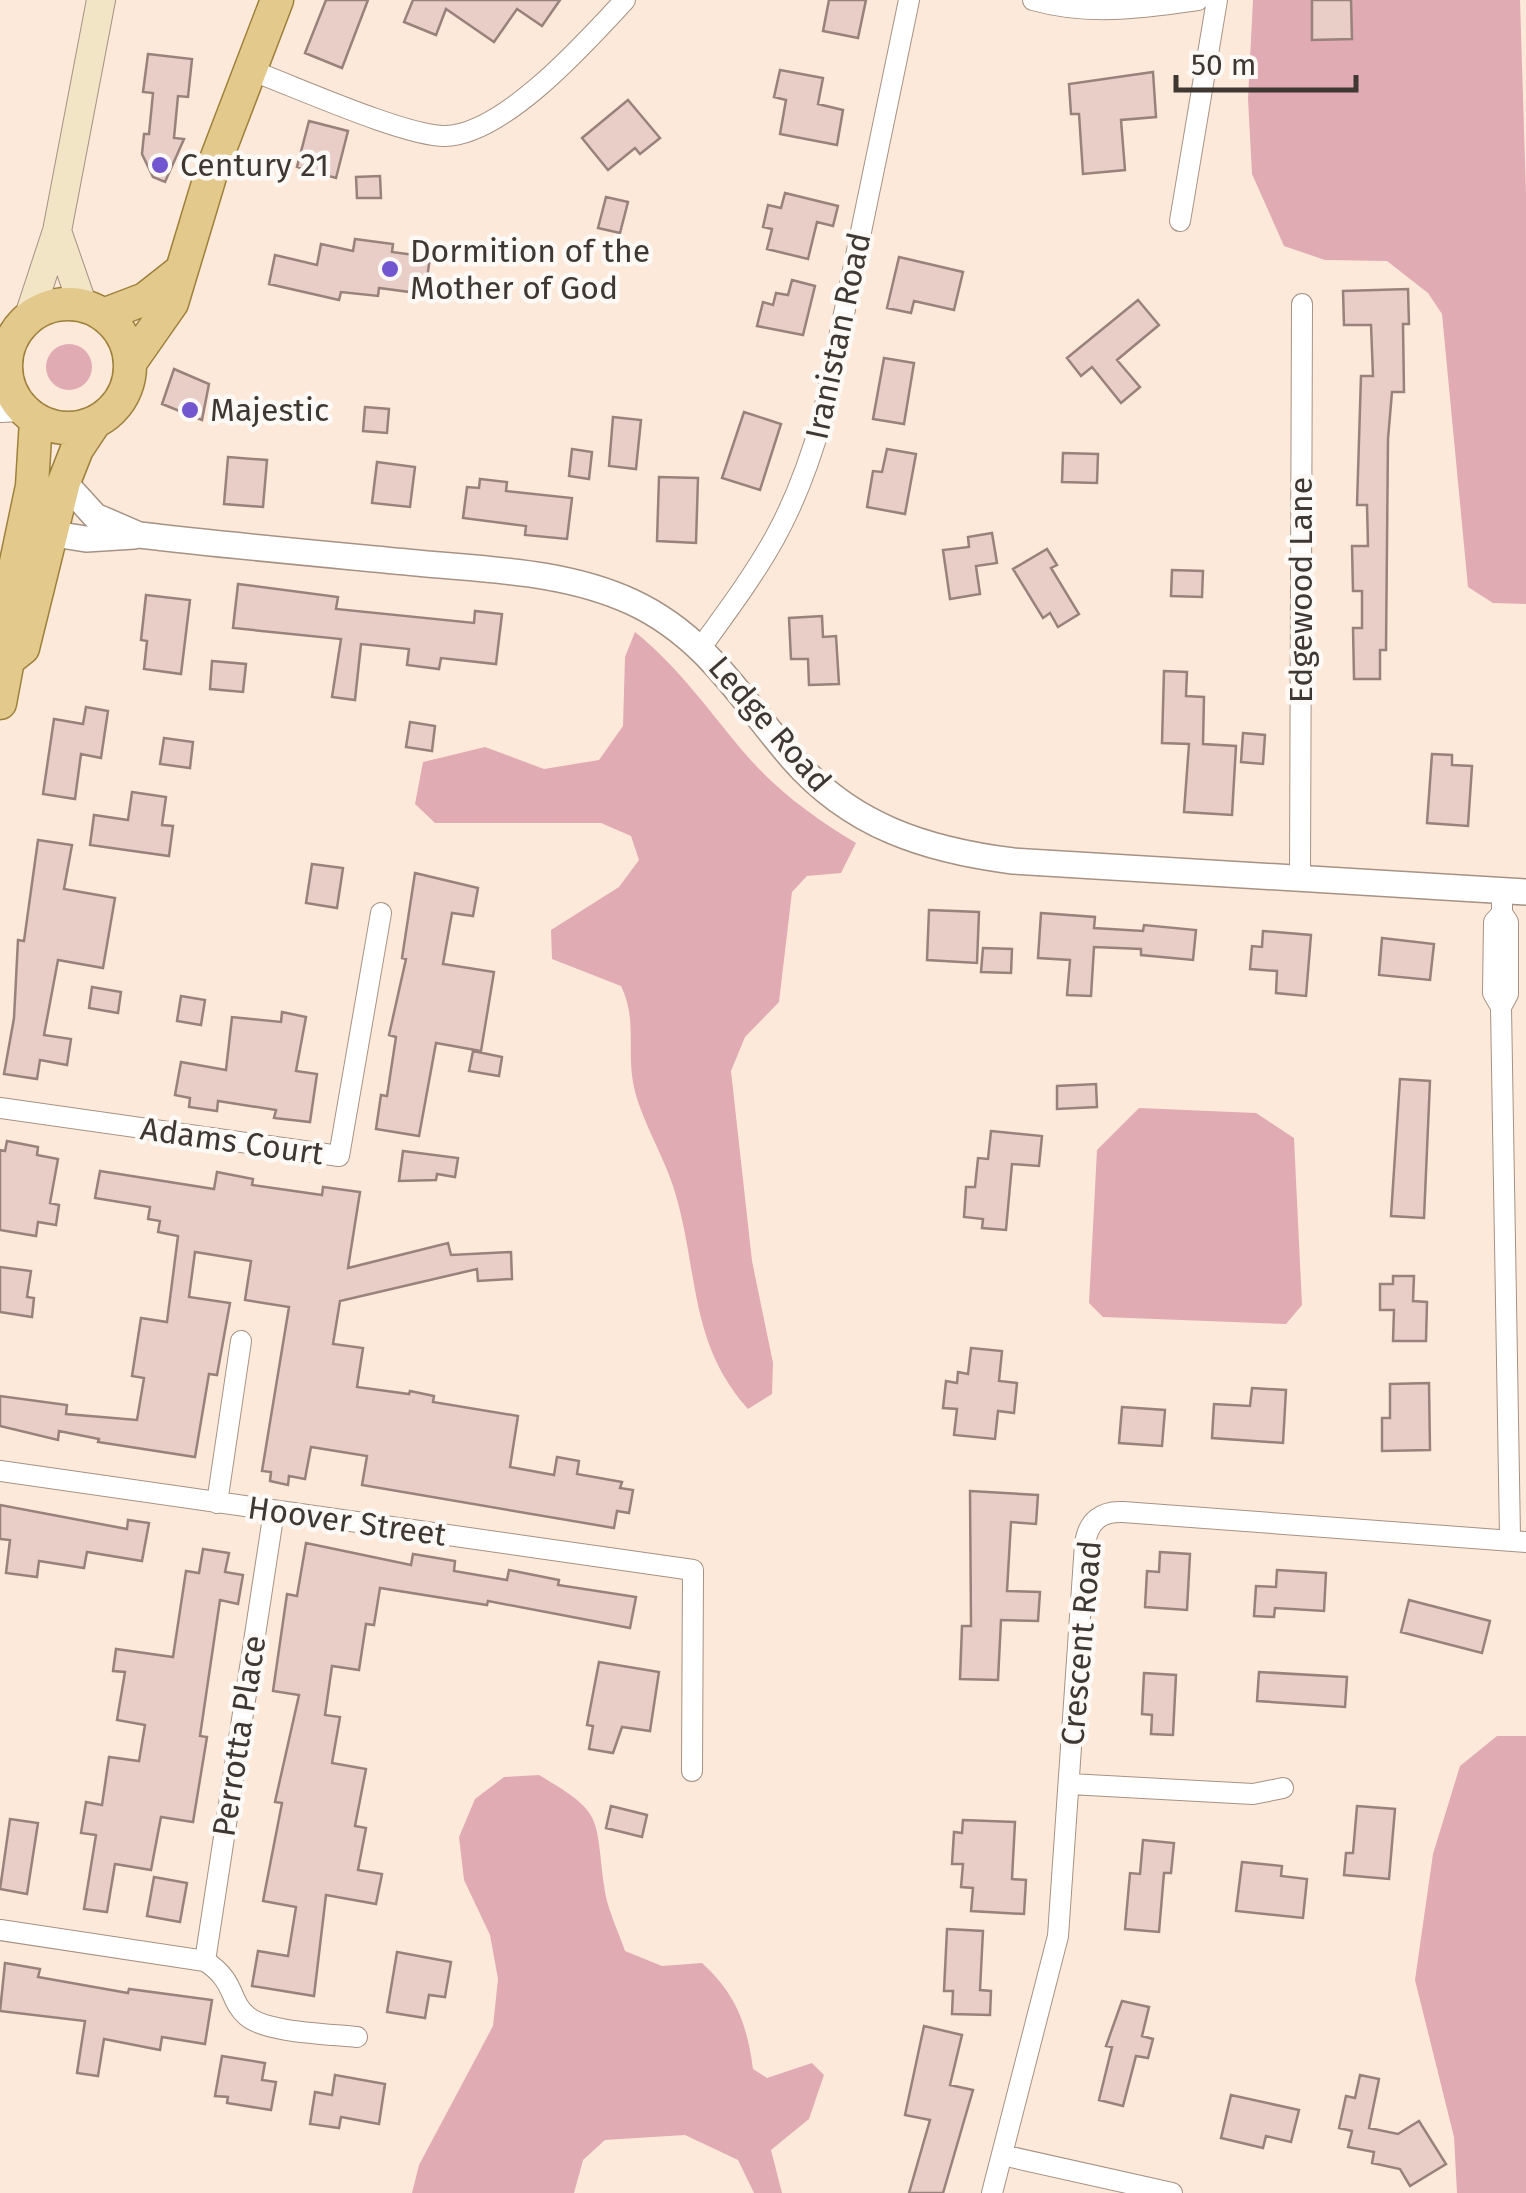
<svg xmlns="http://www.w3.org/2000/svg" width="1526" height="2193" viewBox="0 0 1526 2193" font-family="'Fira Sans',sans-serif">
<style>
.green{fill:#e1abb4}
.building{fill:#e8cec7;stroke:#99817c;stroke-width:2.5}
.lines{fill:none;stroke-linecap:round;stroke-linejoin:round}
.minor-casing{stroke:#a59284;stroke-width:22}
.tertiary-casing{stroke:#a59284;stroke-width:28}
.secondary-casing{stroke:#a59284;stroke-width:30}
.primary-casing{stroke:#9e803b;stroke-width:35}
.minor{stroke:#fff;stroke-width:20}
.tertiary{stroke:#fff;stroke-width:25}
.secondary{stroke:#f1e5c6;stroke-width:28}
.primary{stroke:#e3ca8c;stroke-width:32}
.poi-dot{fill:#7156d0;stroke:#fdf9f6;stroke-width:4}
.labels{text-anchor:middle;stroke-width:9;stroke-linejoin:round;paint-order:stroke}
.poi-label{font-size:32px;fill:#3f3731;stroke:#fdf9f6;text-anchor:start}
.street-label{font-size:32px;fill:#3f3731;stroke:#fdf9f6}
</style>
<rect width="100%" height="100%" fill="#fde9d9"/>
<path class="green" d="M1253,0h267l6,194v410l-33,-1 -25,-16 -26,-273 -14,-21 -41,-32 -62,-1 -41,-14 -32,-72 -4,-75z
M46 367a23 23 0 1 1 46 0a23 23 0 1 1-46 0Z
M635,632c46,37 75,81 113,125 31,35 68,62 108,86l-15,30 -34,3 -15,16 -13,110 -34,35 -14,34 21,190 21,102 -1,31 -24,15c-60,-67 -49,-139 -74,-220 -10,-33 -36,-75 -41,-107 -6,-35 4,-63 -12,-96l-69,-27 -1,-29 68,-43 20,-27 -8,-24 -30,-13h-166l-20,-19 8,-42 62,-15 59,22 55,-9 24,-34 2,-69z
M1139,1108l117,5 38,25 8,167 -16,19 -183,-7 -14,-14 8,-153z
M1497,1736h29v457h-69l-3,-56 -39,-157 18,-126 27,-88z
M539,1775c64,38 56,39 65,110 2,22 14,45 21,66l37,15 40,-3c34,31 45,61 51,106l14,9 45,-15 12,12 -15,44 -38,31 11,43h-28l-16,-33 -53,-25 -80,5 -22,20 -9,33h-162l7,-28 74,-139 5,-47 -8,-44 -26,-55 -5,-43 16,-38 29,-22z"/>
<path class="building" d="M326,0h42l-26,68 -37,-15z
M413,0h147l-18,26 -25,-17 -23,33 -48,-33 -10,26 -32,-13z
M829,0h37l-8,38 -35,-7z
M1312,0h39l1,39 -40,1z
M148,54l44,5 -4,38 -10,-1 -4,42 10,1 -19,43 -12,-5 -11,-23 2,-20h5l4,-41 -10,-1z
M780,70l43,8 -5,26 25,6 -6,35 -57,-11 6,-34 -12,-3z
M1153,72l3,45 -35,3 4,50 -42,4 -4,-60h-8l-2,-30z
M628,100l32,38 -20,16 -5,-6 -27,22 -26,-32z
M309,121l39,10 -12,47 -39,-11z
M380,176l1,22h-24l-1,-21z
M785,193l53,13 -5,20 -16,-4 -9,37 -41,-10 5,-20 -9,-2 5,-22 13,3z
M606,197l22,5 -8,31 -22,-5z
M355,239l38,5 -1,8 38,5 -5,37 -46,-6 -1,8 -37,-4 -2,8 -70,-16 6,-29 42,10 4,-21 32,7z
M899,257l64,15 -9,38 -40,-9 -3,12 -24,-5z
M792,280l23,6 -12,49 -46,-9 6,-24 10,3 3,-12 12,2z
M1408,289l1,35h-6l1,68h-12l-4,47 -2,211h-6v29h-26l-1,-51h9v-37h-9l-1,-45h16l-1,-41h-10l4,-129h12l-2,-51h-27l-1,-34z
M1138,300l21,25 -42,35 23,27 -19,16 -29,-36 -11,9 -14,-18z
M884,358l30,5 -10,61 -31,-5z
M174,369l35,15 -7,36 -40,-16z
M365,407l24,2 -2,24 -24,-2z
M744,412l37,12 -21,66 -38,-12z
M613,417l28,3 -5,49 -27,-3z
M572,449l20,3 -3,27 -20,-3z
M887,449l29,5 -11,60 -38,-7 6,-36 9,1z
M1063,453l35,1 -1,29 -35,-1z
M228,457l39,3 -4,47 -39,-3z
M377,462l38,5 -5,40 -38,-4z
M659,477l39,1 -2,65 -39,-2z
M480,479l27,3 -1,9 66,7 -5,41 -42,-4 1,-9 -63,-8 4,-31 12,1z
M992,533l5,30 -21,3 4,28 -30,5 -7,-49 26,-3 -1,-10z
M1047,549l10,16 -6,3 28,46 -21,13 -8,-14 -7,5 -30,-49z
M1172,570l31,1 -1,26 -31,-1z
M238,584l100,13 -2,12 138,14 1,-12 27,3 -6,50 -55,-6 -2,11 -32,-4 2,-16 -48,-5 -6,56 -23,-3 9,-58 -108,-11z
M146,595l44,5 -9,74 -37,-5 3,-28 -6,-1z
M822,616l1,21 13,-1 3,48 -30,1 -1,-26h-17l-2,-41z
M212,661l34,3 -3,28 -33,-3z
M1164,671l23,1 -1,24 18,1 -1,47 33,2 -4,69 -48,-3 5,-68 -27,-1z
M86,707l22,4 -7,47 -20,-4 -6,45 -32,-5 11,-75 29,5z
M410,722l25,4 -3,25 -26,-4z
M1243,733l22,2 -2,29 -22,-2z
M164,738l29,4 -3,26 -30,-4z
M1432,754l20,1v10l20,1 -4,60 -41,-3z
M132,792l34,5 -4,28 11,1 -4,30 -79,-11 4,-30 34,5z
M38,840l34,5 -8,44 51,9 -12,70 -45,-8 -14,75 27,4 -4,26 -27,-5 -3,19 -33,-5 10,-56 4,-78 6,1z
M312,864l31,4 -6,40 -31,-5z
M415,873l63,15 -5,28 -21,-3 -9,51 51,8 -13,79 -45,-8 -17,93 -43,-7 5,-34 6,1 9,-59 -7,-2 17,-76 -4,-1z
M929,910l50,2 -2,51 -50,-3z
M1041,913l54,4 -1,11 49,3 1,-6 52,5 -3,30 -52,-5v-6l-47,-2 -3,49 -24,-1 3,-35 -32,-2z
M1263,931l48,4 -5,61 -30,-3 1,-22 -27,-2 2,-23 10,1z
M1382,938l52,6 -4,36 -51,-5z
M983,948l29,1 -1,24 -30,-1z
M92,987l29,5 -3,21 -29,-5z
M181,996l24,4 -4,25 -24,-4z
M282,1012l24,5 -10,54 21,3 -7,48 -36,-4 2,-8 -58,-9 -1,10 -28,-4 1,-9 -15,-3 6,-33 45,8 6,-53 49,5z
M473,1051l29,6 -3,19 -30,-5z
M1400,1079l30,2 -6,137 -33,-2z
M1096,1084l1,23 -40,2v-23z
M991,1131l51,5 -3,30 -27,-2 -6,66 -24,-2 1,-9 -19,-2 2,-30h9l3,-29 10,1z
M7,1141l31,6 -1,8 21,4 -8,44 9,2 -3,20 -18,-3 -2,14 -36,-6v-80l5,1z
M403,1151l55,7 -3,19 -18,-3 -1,6 -37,1z
M100,1171l114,18 3,-17 36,7 -1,6 70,10 1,-8 37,5 -12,76 100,-25 3,12 60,-3 1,27 -34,2 -1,-12 -137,32 -7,43 30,4 -6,39 52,7 1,-3 24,5 -1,6 85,14 -8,51 44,8 3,-18 22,4 -2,13 45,8 -2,6 13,2 -4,23 -12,-2 -3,17 -252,-43 5,-29 -56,-9 -6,32 -16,-3 -1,9 -18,-4 1,-9 -9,-1 27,-164 -44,-7 6,-39 -56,-9 -6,45 41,6 -13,72 -8,-1 -14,83 -97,-15 1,-3 -40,-8 -1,9 -58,-14v-30l67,9 -1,9 71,6 7,-42 -12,-2 9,-58 26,4 11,-86 -20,-4 2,-11 -12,-2 2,-12 -55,-9z
M0,1267l31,4 -4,26 7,1 -2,19 -32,-5z
M1393,1276h21l-1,25 14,1 -1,39h-33l1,-31h-14v-26h13z
M971,1348l31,3 -3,30 18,2 -3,30 -16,-2 -3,28 -41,-4 3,-26 -14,-1 3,-27 11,2 1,-11 10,2z
M1429,1383l1,67 -48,1v-33h8v-34z
M1252,1388l34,2 -3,53 -71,-5 2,-34 36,2z
M1122,1407l43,3 -3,36 -43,-3z
M970,1491l68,4 -2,29 -25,-2 -4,69 33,1 -2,29 -37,-1 -3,60 -38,-1 2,-53h9z
M0,1505l127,24 1,-9 21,3 -7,38 -55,-9 -3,16 -45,-7 -2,16 -31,-4 4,-33 -10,-1z
M306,1543l105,22 2,-11 42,7 -1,10 53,9 2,-10 50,10 -1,5 78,12 -6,31 -142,-27 -1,4 -107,-17 -6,37 -8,-1 -7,46 -27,-4 -7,49 15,2 -8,46 34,6 -11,57 11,2 -8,42 24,4 -6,30 -50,-9 -12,101 -62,-10 6,-35 30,5 8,-49 -33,-6 19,-98 -7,-1 24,-107 -26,-4 14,-97 10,2z
M203,1549l26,4 -4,19 18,3 -5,29 -18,-4 -20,136 7,1 -14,85 -32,-5 -10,53 -36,-6 -8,48 -23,-3 12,-74 -15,-2 5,-31 16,3 7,-48 30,4 6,-36 -28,-5 8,-48 -12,-1 3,-22 57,8 13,-86 13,2z
M1160,1552l30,2 -3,56 -42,-3 2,-36 12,1z
M1277,1570l49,3 -2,38 -49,-3 -1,9 -20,-1 2,-30 20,1z
M1409,1600l81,21 -8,32 -81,-21z
M599,1662l60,10 -9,59 -28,-4 -9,26 -24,-4 4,-23 -6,-1z
M1259,1672l88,5 -2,30 -88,-6z
M1144,1673l32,2 -3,60 -22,-1 1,-19 -10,-1z
M611,1806l36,9 -5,22 -36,-9z
M1357,1806l38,3 -6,70 -45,-4 2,-22h7z
M10,1819l28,4 -11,71 -27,-5z
M963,1820l52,2 -3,57 14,1 -2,34 -53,-3 2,-23 -12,-1 2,-23h-11l2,-32 8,1z
M1143,1840l31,3 -3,30h-7l-5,59 -34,-3 5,-56 10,1z
M1242,1862l40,4 -1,10 26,3 -4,39 -67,-7z
M154,1877l33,6 -7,39 -33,-6z
M947,1929l36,2 -3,59 11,1 -1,24 -38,-1 1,-23h-9z
M397,1952l54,10 -6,35 -16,-2 -4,23 -38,-6z
M5,1963l35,6 -2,8 90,16 1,-4 83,11 -7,44 -43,-7 -2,13 -56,-11 -6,37 -21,-3 8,-52 -85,-10z
M1122,2001l27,6 -7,29 11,3 -5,19 -12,-2 -13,50 -24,-6 13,-53 -6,-1z
M924,2026l38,9 -12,50 23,5 -30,103h-34l21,-73 -25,-5z
M222,2056l43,7 -3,17 14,2 -5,28 -44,-7 1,-6 -13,-1z
M335,2075l50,9 -6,40 -38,-7 -2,11 -29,-4 5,-32 17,3z
M1360,2075l19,4 -10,49 29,6 21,-13 27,43 -36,22 -10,-17 -28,-6 2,-11 -26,-5 4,-16 -13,-3 7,-32 9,2z
M1231,2095l68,15 -8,32 -25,-6 -3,12 -42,-10z"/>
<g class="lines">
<g class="minor-casing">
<path id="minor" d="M1033,0c57,16 108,8 165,0
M250,70c44,16 154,66 195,66 59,-1 142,-95 180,-136
M1180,221l37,-221
M0,366l6,-4
M0,412l24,-1
M702,646c62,-85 92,-127 121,-231l86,-415
M1300,877l2,-573
M1502,891v22l6,9v72l-7,13 9,530
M1501,1007l-8,-14 1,-71 8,-9
M0,1108l339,48 42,-243
M0,1471l693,99 -1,201
M217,1503l24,-162
M1070,1784l183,10 30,-6
M0,1930l205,31c32,21 23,39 42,55 19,17 84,18 110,21
M205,1961l69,-450
M1002,2155l170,38
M992,2193l66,-257 27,-392c3,-23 16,-33 38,-32l403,30"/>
</g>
<g class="tertiary-casing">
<path id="tertiary" d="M64,482l31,34 44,19c93,11 185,19 278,28 72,7 148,8 215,39 75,35 109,97 160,156 59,68 134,92 221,103l513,31
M35,531l51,8 48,-3"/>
</g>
<g class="secondary-casing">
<path id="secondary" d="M57,231l26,75
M29,316l28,-85 44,-231"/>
</g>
<g class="primary-casing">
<path id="primary" d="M6 366a62 62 0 1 1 124 0a62 62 0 1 1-124 0Z
M103,315l42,-16 33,-26
M130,363l42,-60 40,-133 65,-170
M0,639l32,-153 4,-66
M0,703l8,-43 15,-12 41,-166 13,-33 18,-27"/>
</g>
<use href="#minor" class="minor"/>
<use href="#tertiary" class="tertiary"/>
<use href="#secondary" class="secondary"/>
<use href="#primary" class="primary"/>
</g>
<g class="poi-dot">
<circle cx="160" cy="165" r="10"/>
<circle cx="390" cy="269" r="10"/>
<circle cx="190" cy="410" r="10"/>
</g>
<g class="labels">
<g class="poi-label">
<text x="180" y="176">Century 21</text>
<text x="410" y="262">Dormition of the<tspan x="410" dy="37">Mother of God</tspan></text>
<text x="210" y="421">Majestic</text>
</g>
<g class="street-label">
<text transform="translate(838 336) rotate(-78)" y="11">Iranistan Road</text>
<text transform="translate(1301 590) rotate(-90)" y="11">Edgewood Lane</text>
<text transform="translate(770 724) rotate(49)" y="11">Ledge Road</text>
<text transform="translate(232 1141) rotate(8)" y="11">Adams Court</text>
<text transform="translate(347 1521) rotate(8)" y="11">Hoover Street</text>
<text transform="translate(1081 1643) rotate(-85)" y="11">Crescent Road</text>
<text transform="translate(239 1736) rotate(-81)" y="11">Perrotta Place</text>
</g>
</g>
<path d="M1176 75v15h180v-15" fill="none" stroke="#3f3731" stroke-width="5"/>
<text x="1191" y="75" font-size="30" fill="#3f3731" stroke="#fdf9f6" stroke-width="8" paint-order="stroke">50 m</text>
</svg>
